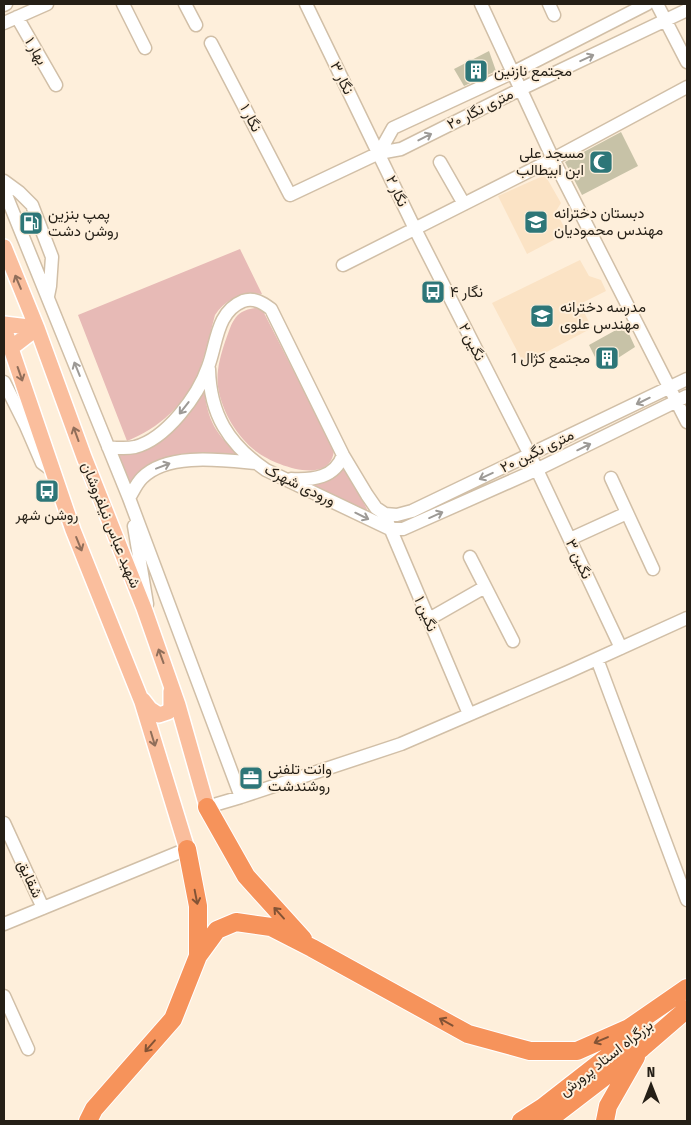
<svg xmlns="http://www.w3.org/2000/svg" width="691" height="1125" viewBox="0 0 691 1125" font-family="'Fira Sans Condensed',Vazirmatn,sans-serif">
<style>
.built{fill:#fbe3c5}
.green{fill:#e7bab6}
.building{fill:#c7c2a7}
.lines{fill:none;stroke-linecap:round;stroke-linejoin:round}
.minor-casing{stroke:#d1bfa7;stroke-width:15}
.major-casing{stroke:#fff;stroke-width:18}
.highway-casing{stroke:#fff;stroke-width:20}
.minor{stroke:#fff;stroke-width:12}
.major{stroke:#fabe9d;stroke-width:15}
.highway{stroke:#f6935b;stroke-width:18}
.oneway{stroke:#9d9a96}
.oneway2{stroke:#906e5a}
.oneway3{stroke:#835335}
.labels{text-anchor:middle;stroke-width:4;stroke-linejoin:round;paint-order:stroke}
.street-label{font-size:15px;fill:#251f16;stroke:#feefdb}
.poi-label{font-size:15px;fill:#251f16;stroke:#feefdb;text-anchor:start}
</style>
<rect width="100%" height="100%" fill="#feefdb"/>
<path class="built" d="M545,175l16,28 -5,8 11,22 -40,21 -29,-58z
M580,260l9,16 12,4 5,11 -26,13 12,24 -68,36 -32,-61z"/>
<path class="green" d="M240,249l22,45c-19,-3 -37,5 -47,21 -5,19 -9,38 -16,56 -12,32 -41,58 -72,70l-49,-126z
M255,308l7,1 72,141c-3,37 -60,15 -77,2 -20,-15 -35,-40 -39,-65 -2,-15 2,-30 7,-45 7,-18 8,-31 30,-34z
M204,388c4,34 11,45 36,68 -43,-5 -82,-8 -111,29l-14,-31c43,0 71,-30 89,-66z
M345,466l24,47 -60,-30c14,-3 27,-4 36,-17z"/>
<path class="building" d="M489,51l7,20 -32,15 -10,-17z
M621,132l17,34 -56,29 -17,-33z
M625,325l10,22 -34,22 -12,-24z"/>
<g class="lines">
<g class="minor-casing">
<path id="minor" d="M123,4l22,44
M185,4l11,21
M306,4l109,225 115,226 91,193
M481,4l72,155 134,263
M549,4l5,11
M657,4l30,58
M4,5l2,-1
M17,17l39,68
M4,23l43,-19
M211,43l79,152 89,-42 22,-4 120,-60 166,-79
M379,153l14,-25 121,-56 133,-68
M440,162l24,42
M4,181l15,11 13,13 20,52 -2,29 -2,10
M4,190l125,308 112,299
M343,265l210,-106 134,-72
M209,369c1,45 19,75 57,101l124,59h13l133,-59 151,-74
M4,382l22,44 16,37 11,8
M108,447c9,1 17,2 27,0 31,-8 63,-51 73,-80 9,-23 8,-55 35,-66 11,-4 20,2 28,8l72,146 24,40 9,13 9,6 12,1 15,-4 275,-132
M611,478l42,91
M291,479c22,1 44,-1 52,-24
M129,498c4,-6 7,-14 13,-20 25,-26 81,-18 114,-15
M388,523l81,191
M134,526l13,78
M570,539l57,-26
M470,557l43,84
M429,619l56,-32
M597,659l90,241
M207,807l34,-10 160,-53 167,-72 119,-54
M4,823l39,85
M4,924l183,-75
M4,996l24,53"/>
</g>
<g class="major-casing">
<path id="major" d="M4,247l33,81 47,129 60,151 34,97 29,102
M4,324l33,4
M4,328l69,202 69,172 45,147
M11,348l26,-20
M143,700l7,9 9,6 9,-3 3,-5v-16"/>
</g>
<g class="highway-casing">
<path id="highway" d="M207,807l39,69 57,63
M198,956l19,-26 19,-8 35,5 41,21 156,86 62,17h47l52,-23 58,-40
M88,1121l6,-12 79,-90 25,-63v-50l-11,-57
M521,1121l22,-14 100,-78
M547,1121l95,-73 45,-39
M605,1121l3,-15 28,-49"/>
</g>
<use href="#minor" class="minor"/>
<use href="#major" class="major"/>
<use href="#highway" class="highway"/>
</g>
<defs><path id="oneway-shaft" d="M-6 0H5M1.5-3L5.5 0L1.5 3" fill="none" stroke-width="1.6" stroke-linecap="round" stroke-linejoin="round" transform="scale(1.25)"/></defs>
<g class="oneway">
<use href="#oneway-shaft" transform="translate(587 58) rotate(-25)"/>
<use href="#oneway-shaft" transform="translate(425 137) rotate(-27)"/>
<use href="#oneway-shaft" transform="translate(77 369) rotate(-112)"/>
<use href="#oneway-shaft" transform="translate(643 401) rotate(154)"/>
<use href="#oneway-shaft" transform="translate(184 408) rotate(128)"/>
<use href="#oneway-shaft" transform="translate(584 447) rotate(-26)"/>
<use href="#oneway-shaft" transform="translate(163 466) rotate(-21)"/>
<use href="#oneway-shaft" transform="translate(486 476) rotate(155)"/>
<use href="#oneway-shaft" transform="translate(436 515) rotate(-24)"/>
<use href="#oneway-shaft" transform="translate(362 516) rotate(26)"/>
</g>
<g class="oneway2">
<use href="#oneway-shaft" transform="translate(18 282) rotate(-113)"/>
<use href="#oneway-shaft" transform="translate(20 374) rotate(71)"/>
<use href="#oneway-shaft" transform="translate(76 434) rotate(-110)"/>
<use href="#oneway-shaft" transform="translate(79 544) rotate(68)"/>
<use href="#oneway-shaft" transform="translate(161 656) rotate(-110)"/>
<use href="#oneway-shaft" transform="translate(153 739) rotate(73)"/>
</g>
<g class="oneway3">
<use href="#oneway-shaft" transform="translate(196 897) rotate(79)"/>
<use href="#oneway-shaft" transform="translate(279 913) rotate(-132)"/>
<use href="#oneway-shaft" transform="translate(446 1022) rotate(-151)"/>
<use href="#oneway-shaft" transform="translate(601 1040) rotate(157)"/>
<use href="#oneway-shaft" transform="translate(150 1046) rotate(131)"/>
</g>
<defs>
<g id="building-square" transform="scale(1.25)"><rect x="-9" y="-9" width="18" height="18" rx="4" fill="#2d7678" stroke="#feefdb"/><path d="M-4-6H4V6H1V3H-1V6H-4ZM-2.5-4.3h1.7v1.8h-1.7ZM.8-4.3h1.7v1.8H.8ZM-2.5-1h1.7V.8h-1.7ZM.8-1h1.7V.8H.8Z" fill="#fff"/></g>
<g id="mosque-square" transform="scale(1.25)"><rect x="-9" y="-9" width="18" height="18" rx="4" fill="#2d7678" stroke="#feefdb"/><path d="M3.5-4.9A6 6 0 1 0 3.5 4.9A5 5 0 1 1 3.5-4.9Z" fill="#fff"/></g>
<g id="school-square" transform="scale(1.25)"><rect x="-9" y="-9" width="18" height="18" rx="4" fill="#2d7678" stroke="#feefdb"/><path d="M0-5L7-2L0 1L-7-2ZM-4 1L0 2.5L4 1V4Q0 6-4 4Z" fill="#fff"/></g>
<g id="fuel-square" transform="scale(1.25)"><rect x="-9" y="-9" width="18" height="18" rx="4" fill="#2d7678" stroke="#feefdb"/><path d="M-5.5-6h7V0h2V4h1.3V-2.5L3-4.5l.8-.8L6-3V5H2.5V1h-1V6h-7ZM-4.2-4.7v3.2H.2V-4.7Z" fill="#fff"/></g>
<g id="bus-square" transform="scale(1.25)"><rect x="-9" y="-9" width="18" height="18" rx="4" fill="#2d7678" stroke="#feefdb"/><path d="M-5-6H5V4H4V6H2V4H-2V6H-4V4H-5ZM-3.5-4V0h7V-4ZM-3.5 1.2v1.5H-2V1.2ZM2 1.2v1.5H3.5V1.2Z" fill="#fff"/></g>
<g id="office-square" transform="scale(1.25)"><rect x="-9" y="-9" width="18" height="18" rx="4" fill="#2d7678" stroke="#feefdb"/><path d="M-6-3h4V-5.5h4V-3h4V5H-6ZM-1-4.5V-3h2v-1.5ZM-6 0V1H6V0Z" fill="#fff"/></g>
</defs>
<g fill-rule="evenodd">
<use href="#building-square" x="476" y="71"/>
<use href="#mosque-square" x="601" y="162"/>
<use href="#school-square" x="536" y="222"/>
<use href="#fuel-square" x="31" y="223"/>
<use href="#bus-square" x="433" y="292"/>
<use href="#school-square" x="542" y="316"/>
<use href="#building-square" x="607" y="358"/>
<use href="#bus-square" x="47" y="491"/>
<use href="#office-square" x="251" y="778"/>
</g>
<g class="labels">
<g class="street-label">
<text transform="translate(36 51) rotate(60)" y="5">بهار ۱</text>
<text transform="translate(342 78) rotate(64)" y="5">نگار ۳</text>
<text transform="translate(480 109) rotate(-27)" y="5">۲۰ متری نگار</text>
<text transform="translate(251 118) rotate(62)" y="5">نگار ۱</text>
<text transform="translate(397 191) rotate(65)" y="5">نگار ۲</text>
<text transform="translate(472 342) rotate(63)" y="5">نگین ۲</text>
<text transform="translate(537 451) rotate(-26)" y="5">۲۰ متری نگین</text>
<text transform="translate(300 485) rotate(26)" y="5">ورودی شهرک</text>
<text transform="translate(111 525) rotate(68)" y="5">شهید عباس نیلفروشان</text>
<text transform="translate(579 559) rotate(65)" y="5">نگین ۳</text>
<text transform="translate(426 614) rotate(67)" y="5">نگین ۱</text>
<text transform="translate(30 879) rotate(65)" y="5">شقایق</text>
<text transform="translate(606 1058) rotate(-38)" y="5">بزرگراه استاد پرورش</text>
</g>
<g class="poi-label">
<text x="494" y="76">مجتمع نازنین</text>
<text x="584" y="158" text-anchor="end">مسجد علی<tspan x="584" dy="17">ابن ابیطالب</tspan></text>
<text x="554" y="218">دبستان دخترانه<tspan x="554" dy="17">مهندس محمودیان</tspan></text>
<text x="48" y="219">پمپ بنزین<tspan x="48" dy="17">روشن دشت</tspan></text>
<text x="450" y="297">نگار ۴</text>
<text x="560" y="312">مدرسه دخترانه<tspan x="560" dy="17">مهندس علوی</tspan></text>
<text x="590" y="363" text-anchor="end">مجتمع کژال 1</text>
<text x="47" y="520" text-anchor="middle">روشن شهر</text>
<text x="268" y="774">وانت تلفنی<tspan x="268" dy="17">روشندشت</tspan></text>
</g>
</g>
<rect width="691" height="1125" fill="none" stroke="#251f16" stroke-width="10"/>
<g transform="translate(651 1085)" stroke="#feefdb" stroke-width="4" paint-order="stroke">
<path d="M0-4L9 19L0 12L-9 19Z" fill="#251f16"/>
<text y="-8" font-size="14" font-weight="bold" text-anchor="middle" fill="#251f16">N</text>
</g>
</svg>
